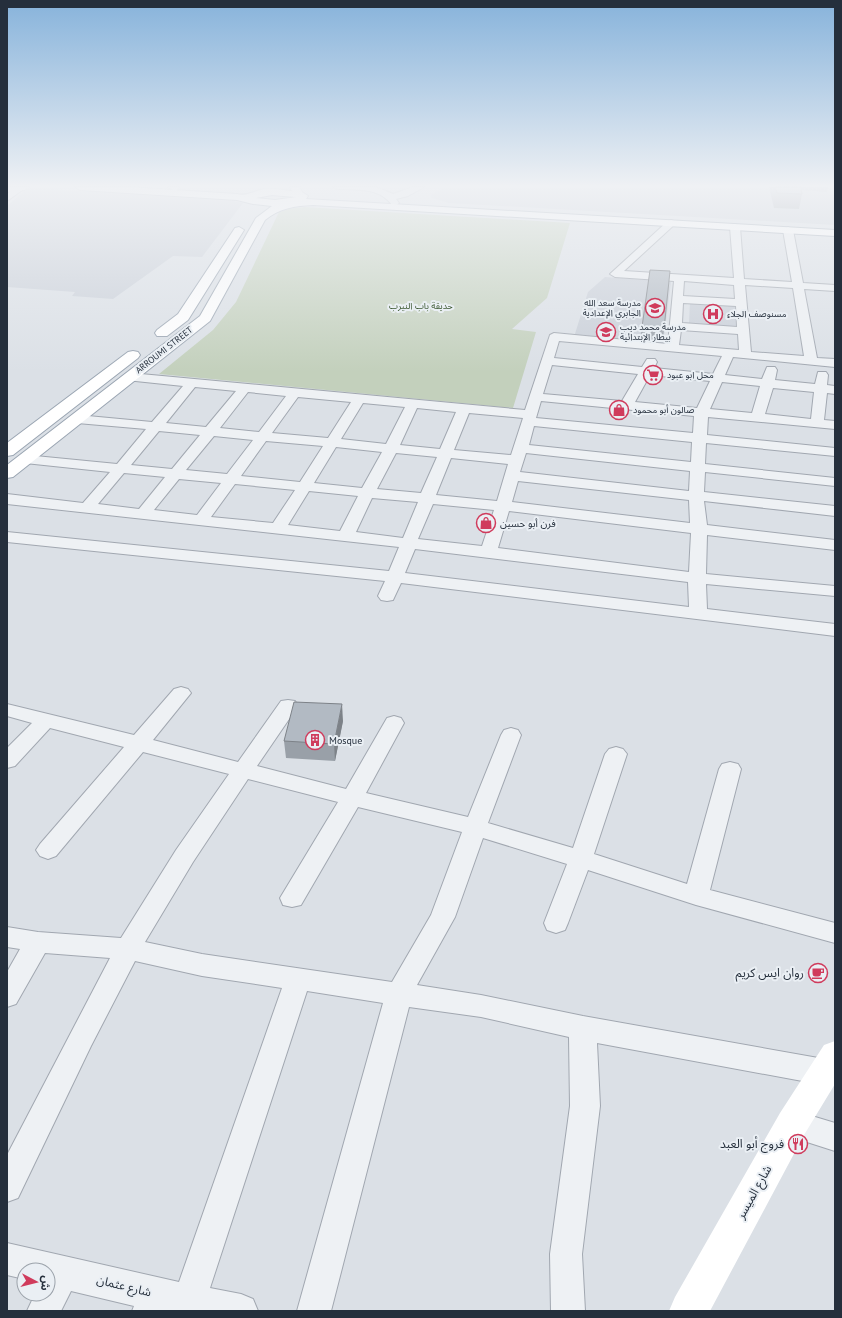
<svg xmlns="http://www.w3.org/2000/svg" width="842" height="1318" viewBox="0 0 842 1318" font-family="'PT Sans','Noto Sans Arabic',sans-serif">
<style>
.built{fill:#c9cfd8}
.green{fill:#c3d0bc}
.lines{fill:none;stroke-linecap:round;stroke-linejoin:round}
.minor-casing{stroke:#a1a7b0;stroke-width:2}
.tertiary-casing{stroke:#a1a7b0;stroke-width:2}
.primary-casing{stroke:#9aa5b2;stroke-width:2}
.minor{fill:#eef1f4;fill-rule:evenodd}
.tertiary{fill:#eef1f4;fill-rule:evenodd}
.secondary{fill:#fff;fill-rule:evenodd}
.primary{fill:#fff;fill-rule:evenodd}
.wall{fill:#99a0a8}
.shaded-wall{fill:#7d8288}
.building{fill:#b2bac3;stroke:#7d8288}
.labels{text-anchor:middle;stroke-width:4;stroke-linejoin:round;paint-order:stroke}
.far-poi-label{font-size:9px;fill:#252f3c;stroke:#eaeff4;text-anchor:start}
.far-park-label{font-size:9px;fill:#3c5832;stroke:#eaeff4}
.far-street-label{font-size:9px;fill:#252f3c;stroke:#eaeff4}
.poi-label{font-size:10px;fill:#252f3c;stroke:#eaeff4;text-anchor:start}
.near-poi-label{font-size:12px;fill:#252f3c;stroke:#eaeff4;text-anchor:end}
.near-street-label{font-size:12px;fill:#252f3c;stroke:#eaeff4}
</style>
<rect width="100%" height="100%" fill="#dbe0e6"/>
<path class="built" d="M446,187h389v38l-386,-22 -17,-5 -1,-2 1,-2z
M34,188l199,13 10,2 -41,54 -29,-1 -60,43 -41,-3 3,-4 -68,-5v-81l20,-17z
M605,277l66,5 -8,62 -89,-7 14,-45z
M690,301l45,3 1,23 -47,-3z"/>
<path class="green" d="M304,207l266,16 -23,75 -35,31 24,3 -23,76 -354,-34 54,-44 23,-28 43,-90 9,-3z"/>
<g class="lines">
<g class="minor-casing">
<path id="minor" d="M17,187l8,1 -18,13v-7z
M168,187h10l1,2 -4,2z
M333,187h43l17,7 20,-7h11l-16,9 -12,3 3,4 -4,3 -3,-1c-13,-18 -35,-15 -55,-16z
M671,220l3,1 2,2 -2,2 -50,46 110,7 -4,-51 5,-3 5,3 4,52 48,3 -9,-52 5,-3 5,3 10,53 32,2v6l-31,-2 13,69 18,1v8l-102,-10 -8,18 37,4 5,-12h8l2,3 -2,10 40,4 3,-12h8l2,3 -1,10 8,1v8l-8,-1 -3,27 11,1v8l-127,-12 -1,18 128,13v8l-129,-13 -1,21 130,14v8l-130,-14 -1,20 131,14v10l-131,-15 3,24 128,15v10l-128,-15 -1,39 129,12v10l-129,-12 1,25 128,15v12l-434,-53 -8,17 -6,1 -6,-1 -3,-4 7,-15 -378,-39v-10l382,39 10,-24 -392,-43v-10l76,9 27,-31 -85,-9 -5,-1 -2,-3 2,-3 5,-1 92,9 29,-35 -69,-6 -5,-1 -2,-3 2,-3 5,-1 75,7 31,-36 -57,-6 -2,-3 2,-3 4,-1 395,37 25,-75 4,-2 114,11 6,-63 -59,-4 -5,-3 58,-53zM684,281l50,4 1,14 -52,-3zM745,285l48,3 11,68 -53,-4zM683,303l53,3 1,21 -55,-4zM681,330l57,4 1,16 -60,-5zM559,341l163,15 -9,18 -59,-6 3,-6 -2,-3h-8l-5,8 -88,-9zM552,365l86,9 -16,27 -79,-7zM650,375l60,6 -13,27 -62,-6zM722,382l38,4 -8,27 -42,-4zM195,387l41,4 -30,36 -40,-4zM773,388l41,4 -3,27 -46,-5zM248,392l38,4 -27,36 -39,-4zM298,397l53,5 -23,36 -56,-5zM541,401l153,15 -1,17 -157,-15zM363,403l42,4 -19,37 -45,-5zM417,408l39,4 -16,37 -40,-4zM469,413l54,5 -12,37 -57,-5zM534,426l158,16 -1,20 -162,-17zM159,431l41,4 -28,34 -41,-4zM214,436l39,4 -26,34 -41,-4zM266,441l57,5 -23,36 -59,-6zM336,447l46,5 -20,36 -48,-5zM396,453l41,4 -16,36 -44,-4zM526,453l164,18 -1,20 -169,-19zM451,458l57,6 -11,37 -61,-6zM124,473l41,4 -26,32 -41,-5zM179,479l42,4 -24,32 -43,-5zM518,481l171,19 1,23 -178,-21zM235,484l60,6 -22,33 -62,-6zM309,491l49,5 -18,35 -52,-6zM372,498l46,4 -15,36 -47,-6zM433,504l61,6 -12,36 -64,-7zM509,511l182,22 -2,39 -191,-24zM415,549l273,33 1,25 -284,-34z
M181,687l7,2 3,4 -38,47 85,22 43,-61 7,-1 7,1 3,5 -41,60 89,23 41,-71 7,-2 7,2 3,5 -38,70 102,24 33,-82 3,-5 7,-2 7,2 3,5 -33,88 85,25 32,-94 4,-5 7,-2 7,2 4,5 -33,100 93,30 32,-115 3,-5 8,-2 8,2 3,5 -31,121 125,33v20l-139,-38 -108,-35 -20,53 -3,7 -9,3 -9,-3 -3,-7 23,-59 -84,-26 -28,79 -38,68 64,10 102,21 241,43 10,4 1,2 -1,16 -10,4 -227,-42 3,63 -18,148 3,57h-34l-1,-57 20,-148 -1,-69 -88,-20 -72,-10 -78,304h-34l86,-308 -76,-12 -97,297 31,6 12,5 5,12h-126l2,-5 -63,-15 -10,20h-34l8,-17h13v-24h-24v9l-17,-4v-32l172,39 103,-294 -80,-12 -67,-15 -44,85 -73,152 -11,4v-47l103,-197 -65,-5 -29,51 -9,3v-35l13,-23 -13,-2v-20l31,5 83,6 55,-88 53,-76 -86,-22 -87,104 -8,3 -8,-3 -4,-6 4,-6 84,-97 -74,-19 -35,38 -8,2v-20l25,-25 -25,-7v-12l127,31 40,-46zM248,779l90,23 -58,96 3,7 9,2 9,-2 57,-98 104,25 -31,83 -39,67 -190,-28 -57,-12 48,-80z
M792,1110l43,13v28l-53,-17 -5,-10 5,-10z"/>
</g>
<g class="tertiary-casing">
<path id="tertiary" d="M7,187h22l-5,3 -17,2z"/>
</g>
<g class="primary-casing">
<path id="primary" d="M75,187h53l109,7c10,3 18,-4 28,-5 9,-1 18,1 27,2l-2,-4h10l2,5 6,4 -2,3 529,31v6l-522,-31c-19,1 -33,3 -48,15l-55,101 -197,156 -6,1v-13l193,-149 56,-98 16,-12 -19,-2 -16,-4 -157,-10zM272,195l23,2h1l-21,3 -19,-2z
M239,227l5,3 -56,90 -21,16h-10l-2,-3 2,-3 21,-16 57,-86z
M133,351l5,1 2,3 -2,3 -125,97 -6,1v-13l121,-91z"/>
</g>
<use href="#minor" class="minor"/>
<use href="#tertiary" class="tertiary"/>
<path class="secondary" d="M835,1041v43l-31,51 -94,176h-41l6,-14 105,-184 44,-68z"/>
<use href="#primary" class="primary"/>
</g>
<path class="wall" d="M769,187h59l-1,5 -25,-2v4l-3,15 -25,-1z
M642,327l22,2 -1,12 -23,-2z
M343,721l-8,40 -49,-3 -2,-17z"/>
<path class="shaded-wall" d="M342,704l1,17 -8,40 -1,-17z"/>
<path class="building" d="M775,187h26l1,7 -25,-1z
M650,270l20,1 -6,58 -22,-2z
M294,702l48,2 -8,40 -50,-3z"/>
<linearGradient id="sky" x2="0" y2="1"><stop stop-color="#87b3db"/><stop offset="0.5" stop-color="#eff1f4"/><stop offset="1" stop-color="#eff1f4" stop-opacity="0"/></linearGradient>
<rect width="842" height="372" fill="url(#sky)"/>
<defs>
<g id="school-ring" transform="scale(1)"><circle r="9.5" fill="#eaeff4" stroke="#d03b5c" stroke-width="1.5"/><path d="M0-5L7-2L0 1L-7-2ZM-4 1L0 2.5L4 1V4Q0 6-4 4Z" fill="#d03b5c"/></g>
<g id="hospital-ring" transform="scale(1)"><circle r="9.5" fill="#eaeff4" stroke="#d03b5c" stroke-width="1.5"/><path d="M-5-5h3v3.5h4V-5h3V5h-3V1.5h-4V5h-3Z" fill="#d03b5c"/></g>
<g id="supermarket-ring" transform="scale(1)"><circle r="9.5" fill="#eaeff4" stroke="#d03b5c" stroke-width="1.5"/><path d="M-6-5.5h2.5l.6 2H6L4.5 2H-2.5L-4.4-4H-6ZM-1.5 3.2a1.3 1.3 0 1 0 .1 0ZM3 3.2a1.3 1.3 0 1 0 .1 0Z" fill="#d03b5c"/></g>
<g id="shop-ring" transform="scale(1)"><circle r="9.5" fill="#eaeff4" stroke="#d03b5c" stroke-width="1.5"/><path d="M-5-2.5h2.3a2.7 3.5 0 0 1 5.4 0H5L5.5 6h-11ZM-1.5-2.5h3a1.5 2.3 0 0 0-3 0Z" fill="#d03b5c"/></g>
<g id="building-ring" transform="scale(1)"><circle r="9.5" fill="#eaeff4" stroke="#d03b5c" stroke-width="1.5"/><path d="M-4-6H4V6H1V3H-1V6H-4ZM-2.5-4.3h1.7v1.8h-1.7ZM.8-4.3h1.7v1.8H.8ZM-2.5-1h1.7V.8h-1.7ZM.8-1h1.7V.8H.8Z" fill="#d03b5c"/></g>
<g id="cafe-ring" transform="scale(1)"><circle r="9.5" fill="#eaeff4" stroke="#d03b5c" stroke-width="1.5"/><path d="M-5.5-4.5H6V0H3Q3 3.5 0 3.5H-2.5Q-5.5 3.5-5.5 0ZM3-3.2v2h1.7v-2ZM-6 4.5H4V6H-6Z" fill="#d03b5c"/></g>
<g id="restaurant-ring" transform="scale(1)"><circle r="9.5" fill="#eaeff4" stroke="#d03b5c" stroke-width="1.5"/><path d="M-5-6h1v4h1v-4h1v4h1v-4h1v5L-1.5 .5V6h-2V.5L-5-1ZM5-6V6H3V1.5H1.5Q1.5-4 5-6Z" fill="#d03b5c"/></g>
</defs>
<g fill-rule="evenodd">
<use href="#school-ring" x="655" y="308"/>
<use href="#hospital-ring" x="713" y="314"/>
<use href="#school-ring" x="606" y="332"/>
<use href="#supermarket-ring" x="653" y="375"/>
<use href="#shop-ring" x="619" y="410"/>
<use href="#shop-ring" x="486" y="523"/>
<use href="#building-ring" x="315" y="740"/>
<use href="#cafe-ring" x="818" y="973"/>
<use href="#restaurant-ring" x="798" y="1144"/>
</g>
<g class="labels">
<g class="far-poi-label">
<text x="641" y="306" text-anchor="end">مدرسة سعد الله<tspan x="641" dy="10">الجابري الإعدادية</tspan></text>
<text x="727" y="317">مسنوصف الجلاء</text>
<text x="620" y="330">مدرسة محمد ديب<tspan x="620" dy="10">بيطار الإبتدائية</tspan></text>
<text x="667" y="378">محل ابو عبود</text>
<text x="633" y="413">صالون أبو محمود</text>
</g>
<g class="far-park-label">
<text x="421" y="309">حديقة باب النيرب</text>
</g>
<g class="far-street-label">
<text transform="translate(164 350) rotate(-38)" y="3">ARROUMI STREET</text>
</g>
<g class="poi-label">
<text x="500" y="527">فرن أبو حسين</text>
<text x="329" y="744">Mosque</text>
</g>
<g class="near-poi-label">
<text x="804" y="977">روان ايس كريم</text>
<text x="784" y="1148">فروج أبو العبد</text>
</g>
<g class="near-street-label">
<text transform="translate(754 1192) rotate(-61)" y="4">شارع الميسر</text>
<text transform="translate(124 1286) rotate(14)" y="4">شارع عثمان</text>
</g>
</g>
<rect width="842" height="1318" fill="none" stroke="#252f3c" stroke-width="16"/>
<g transform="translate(36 1282) rotate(97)"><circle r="19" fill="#eaeff4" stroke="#9ba2aa"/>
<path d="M0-3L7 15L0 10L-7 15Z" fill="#d03b5c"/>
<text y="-6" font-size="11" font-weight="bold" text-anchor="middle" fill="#252f3c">ش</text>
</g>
</svg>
